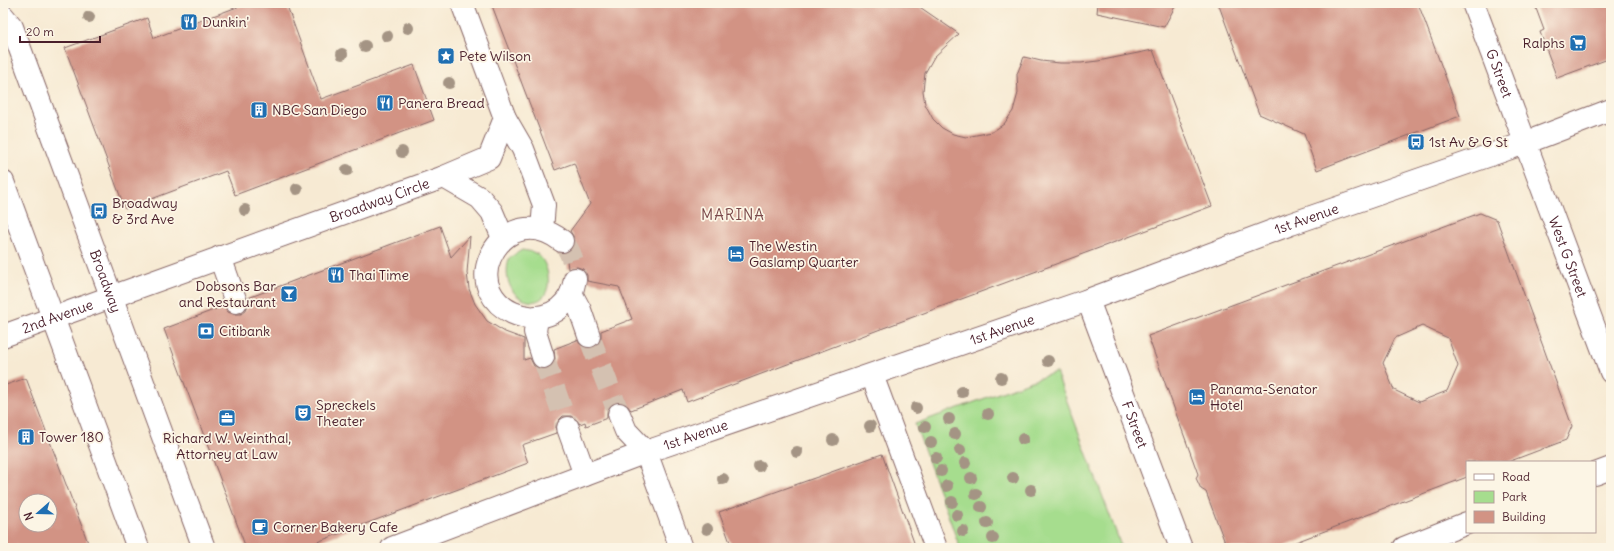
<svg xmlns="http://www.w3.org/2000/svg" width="1614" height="551" viewBox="0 0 1614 551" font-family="Delius,sans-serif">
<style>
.green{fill:#a6dd8e;stroke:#787e5c}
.building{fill:#d29384;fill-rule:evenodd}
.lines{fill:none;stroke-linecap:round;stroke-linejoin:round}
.minor-tunnel{stroke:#d4c1b1;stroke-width:22;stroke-dasharray:22 11;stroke-linecap:butt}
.major-tunnel{stroke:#d4c1b1;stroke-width:22;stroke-dasharray:22 11;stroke-linecap:butt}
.minor-casing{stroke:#876666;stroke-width:24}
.major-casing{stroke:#876666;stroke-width:24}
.minor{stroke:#fff;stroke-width:22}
.major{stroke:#fff;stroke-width:22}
.tree{fill:#a49484}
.labels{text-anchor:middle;stroke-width:3.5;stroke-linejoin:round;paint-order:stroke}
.poi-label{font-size:14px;fill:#4a1f2b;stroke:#fcf5e5;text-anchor:start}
.street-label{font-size:14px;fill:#4a1f2b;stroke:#fcf5e5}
.neighbourhood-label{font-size:15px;letter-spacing:1px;fill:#7a484a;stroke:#fcf5e5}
</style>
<rect width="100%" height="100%" fill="#fcf5e5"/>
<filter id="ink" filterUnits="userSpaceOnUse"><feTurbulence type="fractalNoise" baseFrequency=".025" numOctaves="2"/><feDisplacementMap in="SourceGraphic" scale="8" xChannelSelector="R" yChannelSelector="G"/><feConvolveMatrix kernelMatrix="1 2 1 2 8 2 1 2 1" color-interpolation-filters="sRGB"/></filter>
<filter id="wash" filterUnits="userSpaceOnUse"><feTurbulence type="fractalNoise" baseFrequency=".012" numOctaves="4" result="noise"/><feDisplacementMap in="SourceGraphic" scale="16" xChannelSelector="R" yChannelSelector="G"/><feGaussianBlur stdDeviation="0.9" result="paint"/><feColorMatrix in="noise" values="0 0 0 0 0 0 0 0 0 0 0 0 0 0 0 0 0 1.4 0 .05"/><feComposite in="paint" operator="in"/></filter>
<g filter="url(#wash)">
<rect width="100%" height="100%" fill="#f7ead3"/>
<path class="green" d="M522,250c5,1 10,1 15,4 11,8 16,32 6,43 -9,9 -24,3 -30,-6 -7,-10 -7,-21 -4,-33z
M1056,372l66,176h-162l-45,-124z"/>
<g id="blocks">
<path class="building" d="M248,3h38l35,96 93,-34 20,55 -199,75 -9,-24 -101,38 -60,-161 82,-30 7,20z
M491,3h423l45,31 -25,23 -9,16 -2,18 2,13 8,15 9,9 11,6 13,3 26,-5 12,-8 9,-13 5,-18 -1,-19 7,-17 17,4 19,2h21l17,-2 55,-11 59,156 -334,124 -191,72 -4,-12 -52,20 -5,-6 -5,-2h-6l-6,5 -2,5v6l-21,8 -1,-4 -5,2 -4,-5 -5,-3h-8l-4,4 -3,5v8l-34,12 6,18 -227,85h-55l-82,-219 60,-23 4,6 5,2h8l5,-4 2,-5v-7l192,-72 11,31 19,-21 -3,37 2,16 6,15 12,17 18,11 19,7v21l6,-2 4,8 6,3h7l5,-4 3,-6 -1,-10 23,-9 4,5 5,3h7l5,-4 3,-5v-8l31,-12 -13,-32 -32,-6v-6l-4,-6 -6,-2 -9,2 -1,-9 -4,-7 5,-1 4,-3 2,-6 -1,-7 -3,-5 20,-27 -16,-41 -19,7z
M1098,3h79l-13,24 -67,-14z
M1218,3h200l42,113 -143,54 -13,-36 -45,-20z
M1534,3h77v55l-54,20 -17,-46 4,-2z
M1480,213l17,7 75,206 -6,14 -58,22h-41v15l-187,71h-53l-21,-56 -5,-3 -5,-11 2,-4 -50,-138zM1422,326l26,12 10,28 -11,25 -28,11 -25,-12 -11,-27 12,-25z
M26,378l41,109 23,61h-87v-162zM26,501h24v24h-24z
M882,454l34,94h-184l-13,-36z"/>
</g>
</g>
<g filter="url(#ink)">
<use href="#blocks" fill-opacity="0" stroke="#876666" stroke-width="1"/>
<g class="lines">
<path class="minor-tunnel" d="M562,241c10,11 13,24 13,38
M589,336l30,78"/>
<path class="major-tunnel" d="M543,357l25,71"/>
<g class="minor-casing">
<g id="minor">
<path d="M505,118l18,31 21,56 -2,25"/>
<path d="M444,177l36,21 12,14 11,26"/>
<path d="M562,241c-14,-11 -31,-16 -48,-9 -12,6 -19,14 -24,26 -21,49 54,85 81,36 2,-5 3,-10 4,-15"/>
<path d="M220,257l16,45"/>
<path d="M571,293l9,17 9,26"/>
<path id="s1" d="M1088,300l93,248"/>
<path id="s2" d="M3,336l441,-159 45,-19 16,-40 -43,-115"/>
<path d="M872,375l64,173"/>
<path d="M646,452l35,96"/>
</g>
</g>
<g class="major-casing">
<g id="major">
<path id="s3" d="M1473,3l138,369"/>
<path id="s4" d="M3,16l9,11 192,521"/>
<path d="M3,182l135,366"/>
<path d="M537,317l-2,15 8,25"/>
<path d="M619,414l7,17 20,21"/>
<path d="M568,428l17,47"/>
<path d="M1595,474l16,-6"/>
<path id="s5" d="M392,548l254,-96 442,-152 203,-76 234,-81 86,-33"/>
<path d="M1404,548l63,-25"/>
</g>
</g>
<use href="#minor" class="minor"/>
<use href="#major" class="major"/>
</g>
<g class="tree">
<circle cx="89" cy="17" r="6"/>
<circle cx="408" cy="28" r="6"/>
<circle cx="387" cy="36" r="6"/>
<circle cx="365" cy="46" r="6"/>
<circle cx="342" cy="54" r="6"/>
<circle cx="449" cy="83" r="6"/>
<circle cx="402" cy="152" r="6"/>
<circle cx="347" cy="170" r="6"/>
<circle cx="297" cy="189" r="6"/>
<circle cx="245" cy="210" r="6"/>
<circle cx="1048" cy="361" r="6"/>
<circle cx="1001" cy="378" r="6"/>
<circle cx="962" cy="392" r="6"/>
<circle cx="916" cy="408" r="6"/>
<circle cx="988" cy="414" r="6"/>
<circle cx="949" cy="419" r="6"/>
<circle cx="870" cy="426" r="6"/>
<circle cx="925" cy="427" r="6"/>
<circle cx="955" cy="434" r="6"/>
<circle cx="1023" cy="439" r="6"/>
<circle cx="833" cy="440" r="6"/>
<circle cx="931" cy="442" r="6"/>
<circle cx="960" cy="450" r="6"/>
<circle cx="797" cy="452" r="6"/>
<circle cx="936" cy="458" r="6"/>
<circle cx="965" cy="463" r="6"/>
<circle cx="759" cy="466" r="6"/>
<circle cx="941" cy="471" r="6"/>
<circle cx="971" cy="478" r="6"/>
<circle cx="1013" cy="478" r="6"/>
<circle cx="723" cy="479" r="6"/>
<circle cx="947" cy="486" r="6"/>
<circle cx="1031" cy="490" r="6"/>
<circle cx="976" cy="494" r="6"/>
<circle cx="952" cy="502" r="6"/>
<circle cx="981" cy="507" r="6"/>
<circle cx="957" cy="515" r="6"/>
<circle cx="987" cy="523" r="6"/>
<circle cx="707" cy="529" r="6"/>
<circle cx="963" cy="531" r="6"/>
<circle cx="993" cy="538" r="6"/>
</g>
</g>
<defs>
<g id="restaurant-square" transform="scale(0.9)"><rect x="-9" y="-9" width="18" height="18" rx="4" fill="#1f6fb2" stroke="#fcf5e5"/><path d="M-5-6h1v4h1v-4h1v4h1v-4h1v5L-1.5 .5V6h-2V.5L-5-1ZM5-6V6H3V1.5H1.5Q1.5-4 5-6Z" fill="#fff"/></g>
<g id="supermarket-square" transform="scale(0.9)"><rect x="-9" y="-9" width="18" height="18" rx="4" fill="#1f6fb2" stroke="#fcf5e5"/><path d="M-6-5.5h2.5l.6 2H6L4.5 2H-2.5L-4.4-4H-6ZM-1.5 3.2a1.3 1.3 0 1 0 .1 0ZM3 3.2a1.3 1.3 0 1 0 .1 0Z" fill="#fff"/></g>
<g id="sight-square" transform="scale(0.9)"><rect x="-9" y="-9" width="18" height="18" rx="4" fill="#1f6fb2" stroke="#fcf5e5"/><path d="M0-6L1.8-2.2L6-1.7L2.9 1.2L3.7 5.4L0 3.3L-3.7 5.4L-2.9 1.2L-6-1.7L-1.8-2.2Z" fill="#fff"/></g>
<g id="building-square" transform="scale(0.9)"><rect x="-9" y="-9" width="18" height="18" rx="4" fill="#1f6fb2" stroke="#fcf5e5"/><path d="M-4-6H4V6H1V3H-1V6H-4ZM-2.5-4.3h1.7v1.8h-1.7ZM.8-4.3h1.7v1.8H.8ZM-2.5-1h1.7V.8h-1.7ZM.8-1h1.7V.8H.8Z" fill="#fff"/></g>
<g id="bus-square" transform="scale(0.9)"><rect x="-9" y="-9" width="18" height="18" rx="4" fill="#1f6fb2" stroke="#fcf5e5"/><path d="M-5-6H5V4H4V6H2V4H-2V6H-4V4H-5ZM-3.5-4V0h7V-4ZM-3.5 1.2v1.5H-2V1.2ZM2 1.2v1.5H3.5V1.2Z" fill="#fff"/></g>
<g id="hotel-square" transform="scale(0.9)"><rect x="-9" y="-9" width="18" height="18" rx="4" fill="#1f6fb2" stroke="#fcf5e5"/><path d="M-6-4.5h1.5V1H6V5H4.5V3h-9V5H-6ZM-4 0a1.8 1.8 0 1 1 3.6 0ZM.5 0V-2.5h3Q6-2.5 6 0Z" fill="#fff"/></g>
<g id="bar-square" transform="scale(0.9)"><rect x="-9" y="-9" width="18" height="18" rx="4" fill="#1f6fb2" stroke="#fcf5e5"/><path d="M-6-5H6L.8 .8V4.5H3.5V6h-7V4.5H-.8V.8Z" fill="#fff"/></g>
<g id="bank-square" transform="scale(0.9)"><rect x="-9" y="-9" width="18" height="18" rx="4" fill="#1f6fb2" stroke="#fcf5e5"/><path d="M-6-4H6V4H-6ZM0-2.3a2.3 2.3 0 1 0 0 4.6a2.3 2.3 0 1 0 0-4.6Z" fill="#fff"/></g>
<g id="theatre-square" transform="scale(0.9)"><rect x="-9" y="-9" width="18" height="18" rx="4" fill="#1f6fb2" stroke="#fcf5e5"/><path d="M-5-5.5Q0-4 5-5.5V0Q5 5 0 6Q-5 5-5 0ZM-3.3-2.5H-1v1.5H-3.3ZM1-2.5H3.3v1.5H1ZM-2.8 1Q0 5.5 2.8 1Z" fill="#fff"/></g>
<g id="office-square" transform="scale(0.9)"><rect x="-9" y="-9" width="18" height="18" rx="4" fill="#1f6fb2" stroke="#fcf5e5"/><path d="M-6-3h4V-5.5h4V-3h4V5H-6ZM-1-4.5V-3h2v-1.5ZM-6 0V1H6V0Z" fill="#fff"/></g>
<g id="cafe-square" transform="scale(0.9)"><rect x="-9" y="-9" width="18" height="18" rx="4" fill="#1f6fb2" stroke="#fcf5e5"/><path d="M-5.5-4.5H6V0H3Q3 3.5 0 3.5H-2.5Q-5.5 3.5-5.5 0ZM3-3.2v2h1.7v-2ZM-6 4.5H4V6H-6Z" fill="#fff"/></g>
</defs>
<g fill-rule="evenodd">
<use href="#restaurant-square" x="189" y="22"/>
<use href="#supermarket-square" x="1578" y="43"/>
<use href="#sight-square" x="446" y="56"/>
<use href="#restaurant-square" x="385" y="103"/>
<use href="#building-square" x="259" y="110"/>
<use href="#bus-square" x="1416" y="142"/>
<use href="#bus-square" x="99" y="211"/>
<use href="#hotel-square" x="736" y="254"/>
<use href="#restaurant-square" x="336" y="275"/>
<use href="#bar-square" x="289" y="294"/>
<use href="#bank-square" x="206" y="331"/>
<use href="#hotel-square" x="1197" y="397"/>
<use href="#theatre-square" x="303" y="413"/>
<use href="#office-square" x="227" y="418"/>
<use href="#building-square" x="26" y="437"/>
<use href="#cafe-square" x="260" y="527"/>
</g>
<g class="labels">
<g class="poi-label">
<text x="202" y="27">Dunkin'</text>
<text x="1565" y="48" text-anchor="end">Ralphs</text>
<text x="459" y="61">Pete Wilson</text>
<text x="398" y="108">Panera Bread</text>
<text x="272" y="115">NBC San Diego</text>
<text x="1429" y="147">1st Av &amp; G St</text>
<text x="112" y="208">Broadway<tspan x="112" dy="16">&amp; 3rd Ave</tspan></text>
<text x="749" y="251">The Westin<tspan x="749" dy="16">Gaslamp Quarter</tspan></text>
<text x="349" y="280">Thai Time</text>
<text x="276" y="291" text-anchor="end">Dobsons Bar<tspan x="276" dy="16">and Restaurant</tspan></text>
<text x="219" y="336">Citibank</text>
<text x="1210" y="394">Panama-Senator<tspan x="1210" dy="16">Hotel</tspan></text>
<text x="316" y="410">Spreckels<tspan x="316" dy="16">Theater</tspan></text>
<text x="39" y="442">Tower 180</text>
<text x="227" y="443" text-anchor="middle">Richard W. Weinthal,<tspan x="227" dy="16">Attorney at Law</tspan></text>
<text x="273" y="532">Corner Bakery Cafe</text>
</g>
<g class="street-label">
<text dy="5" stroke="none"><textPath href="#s3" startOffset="75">G Street</textPath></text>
<text dy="5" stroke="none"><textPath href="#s2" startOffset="400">Broadway Circle</textPath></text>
<text dy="5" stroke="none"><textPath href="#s5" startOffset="972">1st Avenue</textPath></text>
<text dy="5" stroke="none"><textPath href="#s3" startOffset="271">West G Street</textPath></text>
<text dy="5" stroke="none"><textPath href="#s4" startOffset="285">Broadway</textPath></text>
<text dy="5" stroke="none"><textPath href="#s2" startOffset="58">2nd Avenue</textPath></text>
<text dy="5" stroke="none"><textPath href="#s5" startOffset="648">1st Avenue</textPath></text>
<text dy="5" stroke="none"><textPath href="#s1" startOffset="133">F Street</textPath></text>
<text dy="5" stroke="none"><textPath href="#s5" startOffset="324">1st Avenue</textPath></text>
</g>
<g class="neighbourhood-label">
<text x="733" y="220">MARINA</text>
</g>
</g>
<rect width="1614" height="551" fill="none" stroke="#fcf5e5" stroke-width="16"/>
<rect x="1466" y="461" width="130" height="72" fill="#fcf5e5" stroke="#b59f9b"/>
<rect x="1474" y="474" width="20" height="6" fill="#ffffff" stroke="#b59f9b"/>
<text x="1502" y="481" font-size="12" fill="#4a1f2b">Road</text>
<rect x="1474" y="491" width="20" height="12" fill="#a6dd8e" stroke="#b59f9b"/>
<text x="1502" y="501" font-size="12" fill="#4a1f2b">Park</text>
<rect x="1474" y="511" width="20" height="12" fill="#d29384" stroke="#b59f9b"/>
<text x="1502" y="521" font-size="12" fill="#4a1f2b">Building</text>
<g transform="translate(38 513) rotate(250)"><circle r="19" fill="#fcf5e5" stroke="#b59f9b"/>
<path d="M0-3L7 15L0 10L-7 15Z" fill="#1f6fb2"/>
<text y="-6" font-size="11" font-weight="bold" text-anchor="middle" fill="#4a1f2b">N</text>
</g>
<path d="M20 36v6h80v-6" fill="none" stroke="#4a1f2b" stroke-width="2"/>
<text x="26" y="36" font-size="12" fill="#4a1f2b" stroke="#fcf5e5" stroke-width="3" paint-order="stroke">20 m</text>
</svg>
